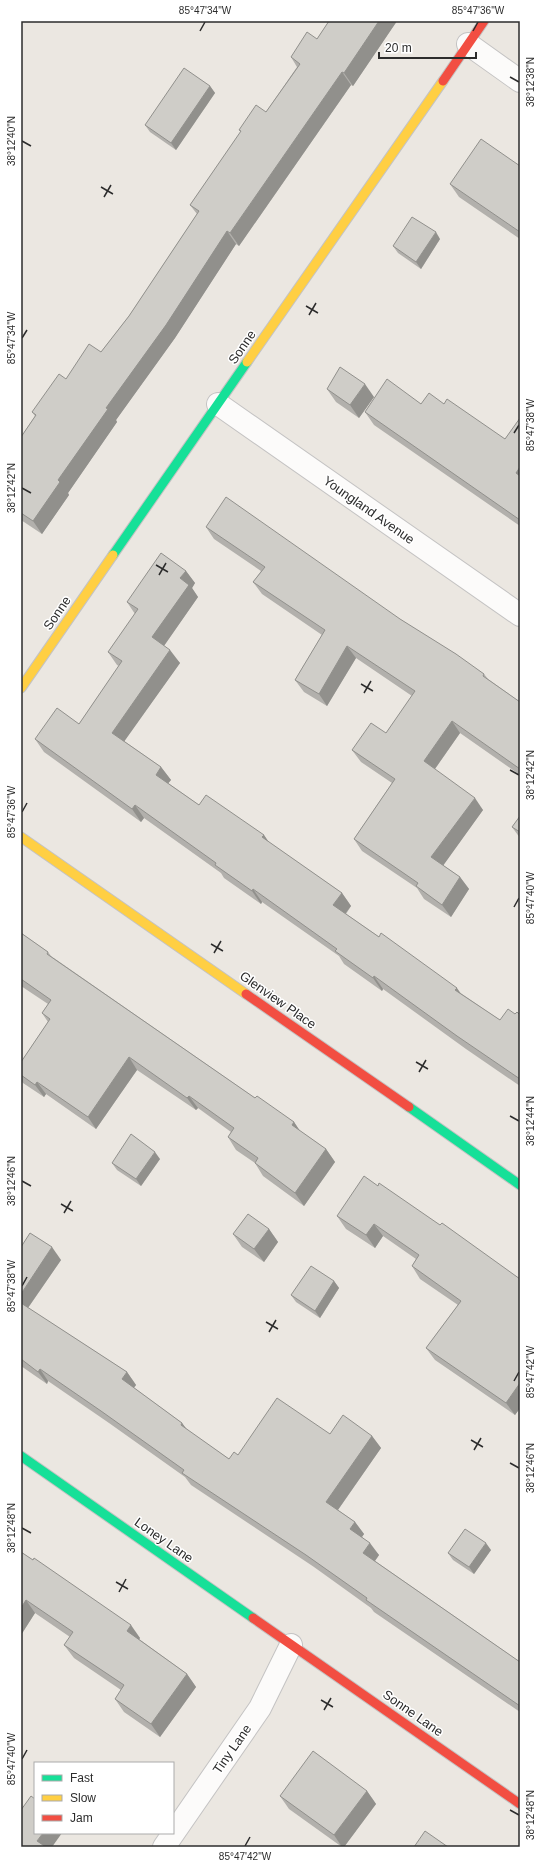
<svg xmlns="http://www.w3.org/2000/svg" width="541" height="1868" font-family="Arial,sans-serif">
	<rect width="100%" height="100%" fill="#ebe7e1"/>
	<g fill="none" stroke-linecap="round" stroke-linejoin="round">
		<defs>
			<g id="street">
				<polyline points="468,44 520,81"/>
				<polyline points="218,404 520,615"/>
				<polyline points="164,1847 260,1708 291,1645"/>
			</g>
			<g id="fast">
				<polyline points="113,555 247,362"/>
				<polyline points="409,1107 520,1185"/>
				<polyline points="21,1456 253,1618"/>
			</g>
			<g id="slow">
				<polyline points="247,362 443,81"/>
				<polyline points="21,688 113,555"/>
				<polyline points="21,837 246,994"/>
			</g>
			<g id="jam">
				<polyline points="443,81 484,21"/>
				<polyline points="246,994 409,1107"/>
				<polyline points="253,1618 520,1804"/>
			</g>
		</defs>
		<!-- street casing -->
		<use href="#street" stroke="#c4c3c3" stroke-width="24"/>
		<!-- fast casing -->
		<use href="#fast" stroke="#c4c3c3" stroke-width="11"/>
		<!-- slow casing -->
		<use href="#slow" stroke="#c4c3c3" stroke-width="11"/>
		<!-- jam casing -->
		<use href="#jam" stroke="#c4c3c3" stroke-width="11"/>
		<!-- street -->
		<use href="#street" stroke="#fcfbfa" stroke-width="22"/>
		<!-- fast -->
		<use href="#fast" stroke="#16e098" stroke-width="9"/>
		<!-- slow -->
		<use href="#slow" stroke="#ffcf43" stroke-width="9"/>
		<!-- jam -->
		<use href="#jam" stroke="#f24e42" stroke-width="9"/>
	</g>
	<!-- wall -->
	<g fill="#b2b0ac">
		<polygon points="329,21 397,21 353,86 351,85 239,246 236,244 175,338 116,420 117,422 68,493 69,495 42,534 21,520 21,437 35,416 32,412 66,379 101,352 129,316 197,214 190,205 241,132 239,130 266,112 297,67 291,57 317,39"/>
		<polygon points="210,86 215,93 176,150 150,132 145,125"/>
		<polygon points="520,166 520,239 459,197 450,184"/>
		<polygon points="440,239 421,269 398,253 393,246"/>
		<polygon points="327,389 374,397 359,418 336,402"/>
		<polygon points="421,404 444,404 505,439 520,418 520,526 374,425 365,412"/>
		<polygon points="206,527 400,619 484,674 488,679 520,702 520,775 460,733 435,769 483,810 443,865 460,877 469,889 451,917 424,899 417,888 362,851 354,839 392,783 361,762 352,750 386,733 412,696 356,658 327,706 304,692 295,680 322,635 262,594 253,582 261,571 214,539"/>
		<polygon points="186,571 195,583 192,588 198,597 164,646 180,663 124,741 161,767 171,780 168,783 199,805 264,835 268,842 342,893 351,906 346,914 462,994 500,1020 515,1014 520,1015 520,1086 466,1049 383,989 382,991 344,964 339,956 262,902 261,904 224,878 221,873 144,818 141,822 44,752 35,739 79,724 119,666 117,665 108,652 135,614 127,602"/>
		<polygon points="520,816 520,838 512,827"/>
		<polygon points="21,933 48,952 51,956 255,1098 294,1122 300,1131 326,1149 335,1162 304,1206 263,1176 255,1163 236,1150 228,1137 231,1132 198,1108 196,1110 137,1070 96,1129 46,1094 44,1097 23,1083 21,1080 21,1062 48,1022 42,1013 48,1004 21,986"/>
		<polygon points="160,1159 141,1186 117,1170 112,1163"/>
		<polygon points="378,1186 440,1225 520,1279 520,1408 515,1415 435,1360 426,1348 458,1305 420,1279 412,1266 416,1259 383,1236 375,1248 346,1229 337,1216"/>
		<polygon points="269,1229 278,1242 264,1262 242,1247 233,1234"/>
		<polygon points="21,1247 61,1260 28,1308 127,1372 136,1385 134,1388 182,1423 187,1430 229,1459 238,1455 330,1434 372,1436 381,1448 338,1510 355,1522 364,1534 362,1537 379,1555 375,1561 520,1662 520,1712 374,1612 371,1608 314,1567 191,1485 185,1477 109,1423 48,1381 47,1384 21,1366"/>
		<polygon points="334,1281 339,1288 320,1318 296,1302 291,1295"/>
		<polygon points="491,1550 474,1574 453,1560 448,1553"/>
		<polygon points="21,1552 140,1638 139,1639 187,1674 196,1687 160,1737 124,1712 115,1699 121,1690 74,1658 64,1645 70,1637 35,1613 21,1635"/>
		<polygon points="367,1791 376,1804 344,1847 342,1847 289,1809 280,1796"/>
	</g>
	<!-- shaded-wall -->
	<g fill="#91908c">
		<polygon points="379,21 397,21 353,86 344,73"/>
		<polygon points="342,72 351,85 239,246 230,233"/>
		<polygon points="210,86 215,93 176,150 171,143"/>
		<polygon points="227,231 236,244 175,338 116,420 117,422 68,493 69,495 42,534 33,521 58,480 106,408"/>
		<polygon points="436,232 440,239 421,269 416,262"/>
		<polygon points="365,384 374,397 359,418 350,405"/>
		<polygon points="520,467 520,480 516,473"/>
		<polygon points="186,571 195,583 192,588 198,597 161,650 152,637 180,578"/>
		<polygon points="347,646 356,658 327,706 319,694"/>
		<polygon points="170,650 180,663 121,746 112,733"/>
		<polygon points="452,721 460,733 432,773 424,761"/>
		<polygon points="161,767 171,780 165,787 156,775"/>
		<polygon points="475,798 483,810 440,870 431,857"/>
		<polygon points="135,805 144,818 141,822 132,809"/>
		<polygon points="264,835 273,848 262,837"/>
		<polygon points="460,877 469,889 451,917 442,905"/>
		<polygon points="253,889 262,902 261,904 252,891"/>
		<polygon points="342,893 351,906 342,918 333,905"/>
		<polygon points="374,976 383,989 382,991 373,978"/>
		<polygon points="457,988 466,1001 455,990"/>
		<polygon points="129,1057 137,1070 96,1129 88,1117"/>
		<polygon points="37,1082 46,1094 44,1097 35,1085"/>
		<polygon points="189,1096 198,1108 196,1110 187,1098"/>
		<polygon points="294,1122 302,1134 292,1125"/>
		<polygon points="326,1149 335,1162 304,1206 295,1193"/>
		<polygon points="155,1152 160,1159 141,1186 136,1179"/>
		<polygon points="374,1224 383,1236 375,1248 366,1235"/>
		<polygon points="269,1229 278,1242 264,1262 254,1249"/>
		<polygon points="52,1247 61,1260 25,1312 21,1306 21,1294"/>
		<polygon points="334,1281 339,1288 320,1318 315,1311"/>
		<polygon points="40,1369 48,1381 47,1384 38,1372"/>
		<polygon points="127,1372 136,1385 131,1391 122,1379"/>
		<polygon points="520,1383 520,1408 515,1415 506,1403"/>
		<polygon points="182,1423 191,1435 181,1425"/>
		<polygon points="372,1436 381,1448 335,1514 326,1502"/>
		<polygon points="355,1522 364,1534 359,1541 350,1529"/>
		<polygon points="370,1543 379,1555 372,1565 363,1553"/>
		<polygon points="486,1543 491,1550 474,1574 469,1567"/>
		<polygon points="26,1600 35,1613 21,1635 21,1608"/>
		<polygon points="131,1625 140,1638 136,1644 127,1631"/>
		<polygon points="187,1674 196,1687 160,1737 151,1724"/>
		<polygon points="367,1791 376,1804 344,1847 342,1847 334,1835"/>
		<polygon points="43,1833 62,1833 52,1847 42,1847 37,1841"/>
	</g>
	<!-- building -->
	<g fill="#cfcdc8" stroke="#91908c">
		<polygon points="329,21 379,21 344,73 342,72 230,233 227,231 166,325 106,408 108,409 58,480 60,482 33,521 21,513 21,437 36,415 32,412 59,374 66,379 89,344 101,352 129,316 199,211 190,205 241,131 239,130 256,105 266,112 300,64 291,57 307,32 317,39"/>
		<polygon points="184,68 210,86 171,143 145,125"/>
		<polygon points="481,139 520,166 520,232 450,184"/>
		<polygon points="412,217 436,232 416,262 393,246"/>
		<polygon points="340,367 365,384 350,405 327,389"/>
		<polygon points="387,379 421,404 429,393 444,404 447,399 505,439 520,418 520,467 516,473 520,476 520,520 365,412"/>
		<polygon points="226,497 400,619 456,654 484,674 483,676 520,702 520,769 452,721 424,761 475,798 431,857 460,877 442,905 416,886 418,883 354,839 395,779 352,750 371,723 386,733 415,691 347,646 319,694 295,680 325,630 253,582 265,567 206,527"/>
		<polygon points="161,553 186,571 180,578 189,585 152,637 170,650 112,733 161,767 156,775 199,805 206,795 264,835 262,837 342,893 333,905 379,937 381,933 457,988 455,990 500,1020 508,1009 515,1014 517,1012 520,1015 520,1079 457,1036 374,976 373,978 335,951 337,949 253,889 252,891 215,865 216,863 135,805 132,809 35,739 57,708 79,724 122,661 108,652 138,609 127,602"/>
		<polygon points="520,816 520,832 512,827"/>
		<polygon points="21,933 48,952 47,954 255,1098 257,1096 294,1122 292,1125 326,1149 295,1193 255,1163 258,1158 228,1137 234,1128 189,1096 187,1098 129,1057 88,1117 37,1082 35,1085 21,1075 21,1062 50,1019 42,1013 51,1000 21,979"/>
		<polygon points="131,1134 155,1152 136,1179 112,1163"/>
		<polygon points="364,1176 378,1186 379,1183 440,1225 442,1223 520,1279 520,1383 506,1403 426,1348 461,1301 412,1266 419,1255 374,1224 366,1235 337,1216"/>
		<polygon points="248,1214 269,1229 254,1249 233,1234"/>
		<polygon points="30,1233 52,1247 21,1294 21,1247"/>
		<polygon points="311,1266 334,1281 315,1311 291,1295"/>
		<polygon points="21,1303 127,1372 122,1379 182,1423 181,1425 229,1459 234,1452 238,1455 277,1398 330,1434 343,1415 372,1436 326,1502 355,1522 350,1529 370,1543 363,1553 520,1662 520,1706 366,1600 367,1598 306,1555 182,1473 184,1470 101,1411 40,1369 38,1372 21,1359"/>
		<polygon points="465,1529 486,1543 469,1567 448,1553"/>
		<polygon points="21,1552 33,1560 34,1558 131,1625 127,1631 187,1674 151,1724 115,1699 124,1685 64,1645 73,1632 26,1600 21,1608"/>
		<polygon points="313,1751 367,1791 334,1835 280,1796"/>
		<polygon points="31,1796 35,1799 35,1833 43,1833 37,1841 46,1847 21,1847 21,1810"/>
		<polygon points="425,1831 448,1847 414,1847"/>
	</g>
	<!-- ticks -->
	<path fill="none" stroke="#2c2c2c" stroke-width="1.5" d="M200,31L205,22M473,31L478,22M510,77L519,82M22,141L31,146M101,187L113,194M104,197L111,185M306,306L318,313M309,315L316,303M22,338L27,330M514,433L519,425M22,488L31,493M156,565L168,572M159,575L166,563M361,684L373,691M364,693L371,681M510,770L519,775M22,812L27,803M514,907L519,898M211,944L223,951M214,953L221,941M416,1062L428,1069M419,1072L426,1060M510,1116L519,1121M22,1181L31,1186M61,1204L73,1211M64,1213L71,1201M22,1286L27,1277M266,1322L278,1329M269,1332L276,1320M514,1381L519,1372M471,1440L483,1447M474,1450L481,1438M510,1463L519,1468M22,1528L31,1533M116,1582L128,1589M119,1592L126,1579M321,1700L333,1707M324,1710L331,1698M22,1759L27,1750M510,1810L519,1815M245,1846L250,1837"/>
	<g text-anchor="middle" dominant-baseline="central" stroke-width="3" stroke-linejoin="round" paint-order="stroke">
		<!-- street labels -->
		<g font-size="13" fill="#2c2c2c" stroke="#fff">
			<text transform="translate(242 347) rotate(-55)">Sonne</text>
			<text transform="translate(369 510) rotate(35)">Youngland Avenue</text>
			<text transform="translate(57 613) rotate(-55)">Sonne</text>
			<text transform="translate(278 1000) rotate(35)">Glenview Place</text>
			<text transform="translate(164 1540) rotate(35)">Loney Lane</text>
			<text transform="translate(413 1713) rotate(35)">Sonne Lane</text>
			<text transform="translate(232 1749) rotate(-55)">Tiny Lane</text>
		</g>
	</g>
	<!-- border -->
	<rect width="541" height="1868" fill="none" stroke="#ffffff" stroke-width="44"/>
	<!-- legend -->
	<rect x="34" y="1762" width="140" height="72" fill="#ffffff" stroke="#ababab"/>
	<rect x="42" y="1775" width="20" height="6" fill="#16e098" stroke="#ababab"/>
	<text x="70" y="1782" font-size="12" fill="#2c2c2c">Fast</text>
	<rect x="42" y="1795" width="20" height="6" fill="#ffcf43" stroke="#ababab"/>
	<text x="70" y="1802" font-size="12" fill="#2c2c2c">Slow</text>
	<rect x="42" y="1815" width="20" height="6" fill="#f24e42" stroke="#ababab"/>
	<text x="70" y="1822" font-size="12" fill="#2c2c2c">Jam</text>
	<!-- scale -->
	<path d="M379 52v6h97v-6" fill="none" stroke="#2c2c2c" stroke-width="2"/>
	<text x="385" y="52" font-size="12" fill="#2c2c2c" stroke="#ffffff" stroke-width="3" paint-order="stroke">20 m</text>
	<rect x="22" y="22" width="497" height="1824" fill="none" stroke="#2c2c2c" stroke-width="1.5"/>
	<g font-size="10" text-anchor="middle" fill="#2c2c2c">
		<text x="205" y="14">85°47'34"W</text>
		<text x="478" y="14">85°47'36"W</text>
		<text transform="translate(530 82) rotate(-90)" y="4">38°12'38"N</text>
		<text transform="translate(11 141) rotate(-90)" y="4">38°12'40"N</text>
		<text transform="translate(11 338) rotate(-90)" y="4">85°47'34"W</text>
		<text transform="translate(530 425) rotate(-90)" y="4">85°47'38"W</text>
		<text transform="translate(11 488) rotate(-90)" y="4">38°12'42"N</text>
		<text transform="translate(530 775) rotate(-90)" y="4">38°12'42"N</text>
		<text transform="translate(11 812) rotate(-90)" y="4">85°47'36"W</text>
		<text transform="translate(530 898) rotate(-90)" y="4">85°47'40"W</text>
		<text transform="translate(530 1121) rotate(-90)" y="4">38°12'44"N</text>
		<text transform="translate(11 1181) rotate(-90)" y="4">38°12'46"N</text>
		<text transform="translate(11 1286) rotate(-90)" y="4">85°47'38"W</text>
		<text transform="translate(530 1372) rotate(-90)" y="4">85°47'42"W</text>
		<text transform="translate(530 1468) rotate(-90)" y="4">38°12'46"N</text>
		<text transform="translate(11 1528) rotate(-90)" y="4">38°12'48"N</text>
		<text transform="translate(11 1759) rotate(-90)" y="4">85°47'40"W</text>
		<text transform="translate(530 1815) rotate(-90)" y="4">38°12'48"N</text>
		<text x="245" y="1860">85°47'42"W</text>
	</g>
</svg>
